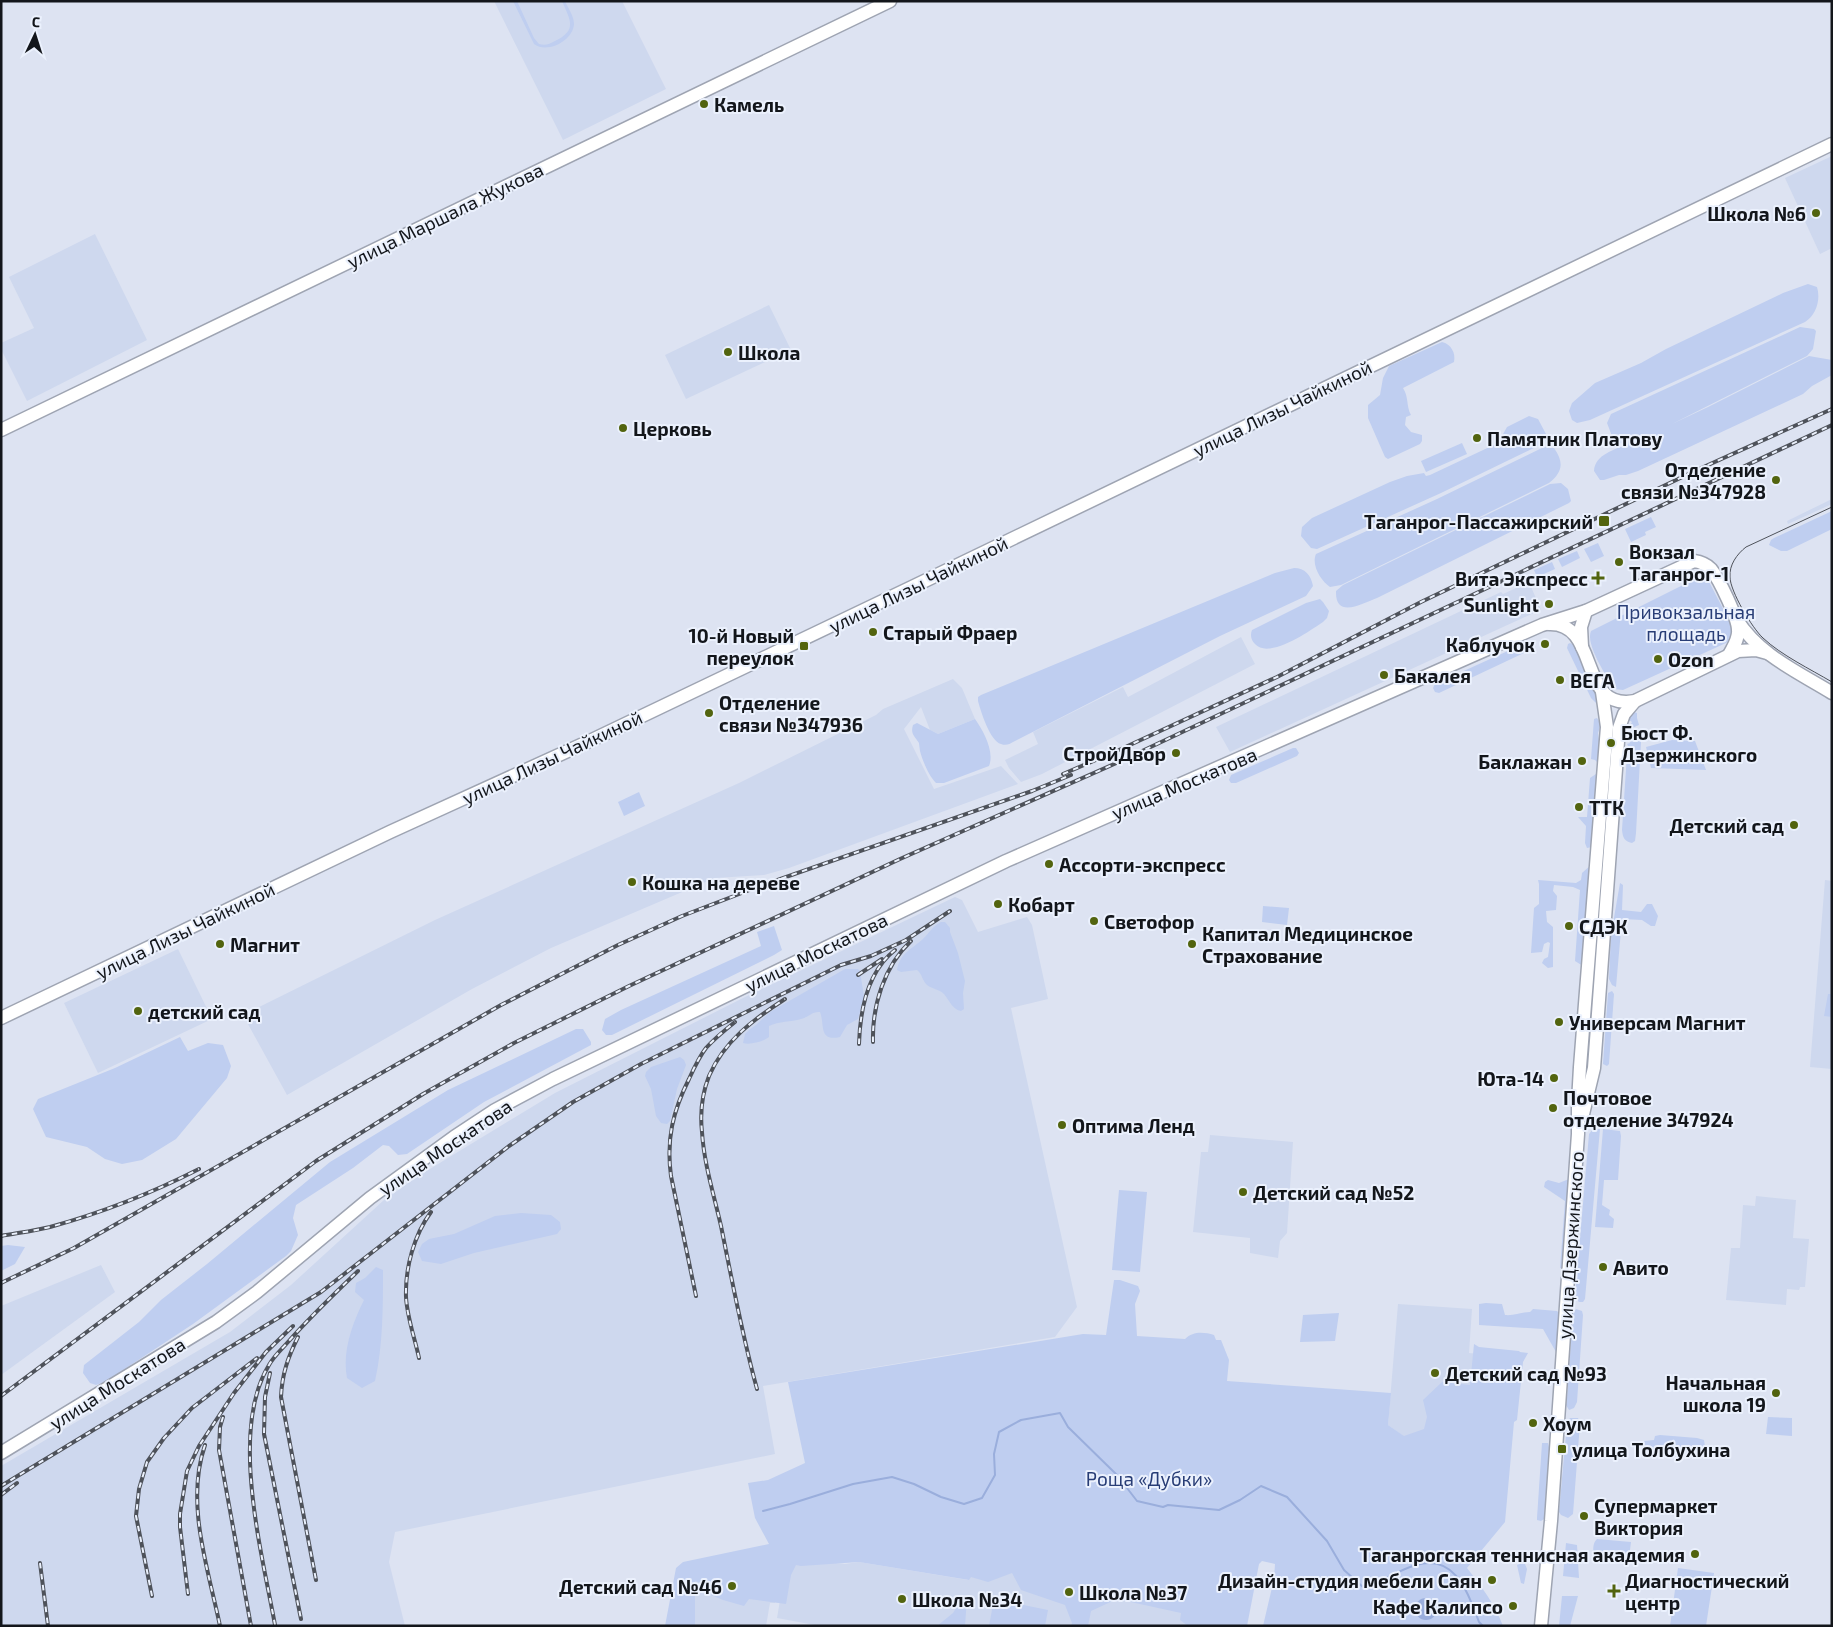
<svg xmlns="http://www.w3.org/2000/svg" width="1833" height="1627" font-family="'Exo 2',sans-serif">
	<rect width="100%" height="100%" fill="#dde3f2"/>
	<!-- built -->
	<g fill="#ced8ee">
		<polygon points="494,1 622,1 666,89 563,140"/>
		<polygon points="1832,156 1832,248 1820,254 1785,178"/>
		<polygon points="95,234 147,340 27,401 1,349 1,343 34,328 9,277"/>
		<polygon points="769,305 791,350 686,399 665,355"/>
		<polygon points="1832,499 1832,504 1788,524 1787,521"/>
		<polygon points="1529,582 1541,610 1536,612 1230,752 1216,727 1501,592 1503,594"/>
		<polygon points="1241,637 1255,664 1042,774 1021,782 1009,768 1005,760 1038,744 1033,732 1123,687 1128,697"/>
		<polygon points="953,679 962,688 975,719 938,734 930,730 921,707 904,729 934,789 1001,766 1018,784 789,868 764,875 715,878 551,948 472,989 287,1095 243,1015 435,920 739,783 876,715 883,709"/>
		<polygon points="1825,880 1832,881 1832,1069 1810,1067"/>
		<polygon points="955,897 962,900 978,932 1027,917 1032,925 1048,999 1011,1008 1077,1307 1055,1337 763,1386 775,1454 395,1532 389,1562 405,1626 1,1626 1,1466 230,1332 291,1285 384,1200 420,1175 555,1093 745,997"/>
		<polygon points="178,949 212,1019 98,1073 64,1003"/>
		<polygon points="1210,1135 1293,1142 1287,1233 1280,1241 1278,1258 1250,1253 1250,1238 1193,1232 1201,1152 1208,1152"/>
		<polygon points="1756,1196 1796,1200 1793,1238 1809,1239 1805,1287 1800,1287 1799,1290 1787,1289 1786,1305 1726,1300 1731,1248 1740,1248 1743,1205 1755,1206"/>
		<polygon points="101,1265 115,1292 1,1375 1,1306"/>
		<polygon points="1398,1304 1472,1309 1469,1353 1480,1354 1470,1459 1433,1457 1388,1425"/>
		<polygon points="784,1555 775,1603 770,1603 766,1626 678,1626 688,1568"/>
		<polygon points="787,1558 845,1564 859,1562 968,1580 974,1560 1206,1609 1223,1626 820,1626 777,1618"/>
	</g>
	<!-- green -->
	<g fill="#bfcef0">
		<path d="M513,1H517L534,38L539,44C546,46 549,44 555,41C578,30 570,20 562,1H565C568,8 574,16 574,24C573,41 547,54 534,44Z"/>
		<path d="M1808,284L1817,287C1821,300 1816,315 1805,322L1590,420L1577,423L1572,420L1569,411L1572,403L1595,383L1641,363L1666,349L1783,293Z"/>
		<path d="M1800,327L1814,329L1816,331L1813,349L1807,356L1672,424L1708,407L1809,356L1832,360V375L1812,386L1803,394L1638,471L1626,475H1619L1604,480H1600L1594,471C1595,454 1615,450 1627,444C1612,443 1612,435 1607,423L1611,414Z"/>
		<path d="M1442,342C1451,344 1456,353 1454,362L1403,388C1409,397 1406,406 1411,415L1406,417L1405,425L1411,432L1422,435V441L1420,444L1388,459L1385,457L1368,418V405L1380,395L1383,378L1389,366Z"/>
		<polygon points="1529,416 1538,419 1546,434 1546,441 1538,446 1441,493 1317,549 1311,548 1301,536 1302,527 1312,518 1390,482 1407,476 1424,473 1426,476 1430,475 1498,443 1507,427"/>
		<polygon points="1462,443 1467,454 1426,472 1421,461"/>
		<path d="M1544,447L1554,448C1564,462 1563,472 1549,483L1341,585L1330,587C1321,581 1311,565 1316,554L1437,499Z"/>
		<path d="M1561,483L1568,489L1571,501L1569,503L1377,598C1363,603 1335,620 1336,591L1343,585L1550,484Z"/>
		<polygon points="1832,511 1832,529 1787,551 1781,551 1769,545 1771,540 1774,538"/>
		<polygon points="1651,517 1656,527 1645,532 1646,535 1631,542 1625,529"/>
		<polygon points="1598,543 1604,556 1591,562 1584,549"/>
		<polygon points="1577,551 1580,558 1562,567 1558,559"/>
		<polygon points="1552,562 1555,569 1537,577 1534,570"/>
		<path d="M1294,568C1305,568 1311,575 1313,586L1306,596L1220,636L1013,742C1010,744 1006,746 1001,744C990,741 981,712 978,701V697L981,695L1275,573Z"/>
		<path d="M1705,574L1733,628L1732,638L1726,643L1623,690L1614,689C1607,677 1585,644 1591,631Z"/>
		<path d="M1320,599L1323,602L1329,611L1327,618L1323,622C1311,630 1269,660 1255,644C1251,640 1250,635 1252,630L1306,603Z"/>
		<polygon points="1570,643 1574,645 1597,694 1598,703 1597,704 1591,698 1567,648 1568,644"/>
		<polygon points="1521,645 1525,645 1527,650 1526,652 1439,693 1435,692 1433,688 1435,684"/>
		<polygon points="1634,712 1637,713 1637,718 1639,725 1632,728 1630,726 1632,722 1629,720 1631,714"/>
		<polygon points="1597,718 1601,724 1598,733 1599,740 1603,743 1599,764 1595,760 1591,759 1594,719"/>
		<path d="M975,719C983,730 995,752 989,766L944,783H936C929,776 923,762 920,751C920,750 919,744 919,743C915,736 910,734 913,725L917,723L938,734Z"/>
		<path d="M1633,735H1638L1641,742L1636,833L1635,841L1632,843C1624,841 1623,838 1622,830L1627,754L1631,751L1627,744L1630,743L1629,737Z"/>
		<polygon points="1672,740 1695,741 1706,770 1651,768 1646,747"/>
		<polygon points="1293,748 1296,748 1299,753 1297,756 1236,783 1231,783 1229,780 1231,775"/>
		<polygon points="1596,774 1598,774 1597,812 1592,820 1595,823 1592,847 1587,848 1585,843 1586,826 1578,817 1587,817 1590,778"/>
		<polygon points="639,792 645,806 624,816 618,802"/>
		<polygon points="1591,865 1583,966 1575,961 1580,890 1573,887 1554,885 1553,891 1557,896 1556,910 1546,911 1547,922 1553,927 1553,967 1548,968 1542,963 1544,959 1548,957 1550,943 1548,942 1544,944 1542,952 1531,953 1534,908 1539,904 1539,884 1538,880 1576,883 1581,880 1582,873"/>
		<polygon points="1602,866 1605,867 1590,1058 1588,1060 1586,1058 1599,867"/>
		<polygon points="1620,883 1623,885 1622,910 1641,912 1647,904 1652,904 1658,916 1655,926 1651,926 1642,920 1622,919 1616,987 1612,985 1609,979 1611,935"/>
		<polygon points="1263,906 1289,908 1287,925 1262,922"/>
		<path d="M941,922H945L950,928V932L958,953L965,981L963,993L964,1009L961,1011C953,1010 949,1000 944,994C939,989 931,989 926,984C922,979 922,974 917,970L901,972L897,970C900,953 912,949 923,939C929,933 933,926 941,922Z"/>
		<polygon points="774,926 782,950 774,955 612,1035 606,1035 602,1030 605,1019 621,1010 761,946 757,932"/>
		<path d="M845,969H858L860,971L864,997L858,1019L847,1025L840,1037C818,1042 825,1024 820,1012C812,1011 809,1017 801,1019C791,1022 779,1021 769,1026V1037C763,1042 750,1045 743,1043L745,1034L749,1030L756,1025L770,1012Z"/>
		<polygon points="1612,991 1614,994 1609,1064 1607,1066 1603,1064 1608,993"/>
		<polygon points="1828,994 1832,994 1832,1017 1824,1016"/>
		<polygon points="576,1029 583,1029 591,1042 591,1045 484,1102 407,1154 398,1155 389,1146 383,1145 353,1168 296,1205 293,1218 298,1235 291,1251 286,1256 193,1324 105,1382 96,1385 90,1383 83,1373 84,1365 139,1322 161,1300 207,1264 330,1162 448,1090"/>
		<polygon points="180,1037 188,1051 208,1043 223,1045 231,1066 227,1078 176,1139 142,1160 122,1164 105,1159 87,1147 46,1137 33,1109 38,1099 115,1068"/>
		<polygon points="680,1057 684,1060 686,1065 677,1089 670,1121 667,1124 661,1123 656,1116 651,1089 645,1076 646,1072 651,1067"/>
		<polygon points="1593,1129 1600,1129 1585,1299 1583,1302 1579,1302 1576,1299 1576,1285 1589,1134"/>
		<polygon points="1603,1129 1620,1131 1621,1136 1618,1180 1604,1180 1602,1205 1610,1210 1609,1215 1614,1219 1613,1228 1595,1227"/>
		<polygon points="1569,1179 1565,1269 1560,1268 1565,1201 1544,1187 1545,1182 1548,1180 1559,1183"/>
		<polygon points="1119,1190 1147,1192 1140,1272 1112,1270"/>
		<polygon points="521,1213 551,1215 560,1222 561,1229 557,1234 474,1253 441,1264 422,1261 418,1252 422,1244 429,1239 454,1234 495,1216"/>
		<polygon points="8,1245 25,1247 15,1264 1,1271 1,1246"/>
		<path d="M376,1267L383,1270C383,1307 383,1345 375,1381L362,1388L347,1378C342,1352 352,1324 364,1300L355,1292L356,1283L365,1278Z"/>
		<path d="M1114,1280H1120L1138,1286L1140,1291L1135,1304L1137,1336L1185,1339C1193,1331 1204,1332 1214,1335L1216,1340H1221L1229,1360L1227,1381L1391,1393L1388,1425L1404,1436L1424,1429L1427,1417L1423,1400L1442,1382L1470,1385L1474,1344L1479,1347L1519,1351L1520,1352L1528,1353L1523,1362L1517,1420L1514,1422L1505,1522L1467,1568C1481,1586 1495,1604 1503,1626H1263L1274,1579L1275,1564L1262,1561L1259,1564L1247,1626H1188L1180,1620L1181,1613L1117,1599L1091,1611L1088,1626H1071L1072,1623L1065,1605L1021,1590L1012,1573L988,1582L971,1577L969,1580L859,1562L801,1566L796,1565L791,1575L786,1604L749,1599L744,1606L723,1600L706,1593L703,1584L695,1581V1626H665L676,1568L683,1562L769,1544L755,1518L748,1483L768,1480L805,1463L788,1382L1083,1334L1106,1335Z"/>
		<path d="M1486,1303L1502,1304L1505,1315C1514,1316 1521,1312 1530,1312L1533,1309L1557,1311L1561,1315L1559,1348L1556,1352L1543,1329L1479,1325V1304Z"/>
		<polygon points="1576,1309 1582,1311 1583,1315 1577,1402 1574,1408 1569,1410 1566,1405 1567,1398 1573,1314"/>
		<polygon points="1339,1313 1335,1341 1300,1342 1303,1315"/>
		<polygon points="1768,1417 1792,1418 1792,1436 1766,1434"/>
		<polygon points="1570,1418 1578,1418 1580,1423 1573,1514 1568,1518 1561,1515 1559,1512 1567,1423"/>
		<path d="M1660,1435L1697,1438L1704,1440L1706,1453C1694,1458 1657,1452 1643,1449L1644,1441L1654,1440L1655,1436Z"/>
		<polygon points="1542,1443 1548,1443 1549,1447 1544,1519 1541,1521 1537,1520 1537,1518"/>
		<path d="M1597,1539L1631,1542L1629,1558C1620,1562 1604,1558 1595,1556C1592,1551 1593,1542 1597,1539Z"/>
		<polygon points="1566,1543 1577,1545 1579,1578 1563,1576"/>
		<polygon points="1522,1563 1525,1564 1527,1569 1524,1584 1521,1583 1517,1565"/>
		<polygon points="1678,1568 1714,1573 1706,1626 1670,1626"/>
		<polygon points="1562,1596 1578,1596 1570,1626 1559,1626"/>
		<polygon points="963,1597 967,1598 965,1626 937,1626 953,1613"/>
		<polygon points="994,1599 1048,1610 1045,1626 989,1626"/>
	</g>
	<!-- water -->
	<circle fill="#9aaedc" cx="1426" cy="1609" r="11"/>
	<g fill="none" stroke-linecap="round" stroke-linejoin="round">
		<!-- stream -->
		<path stroke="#9aaedc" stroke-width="2" d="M763,1511L790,1504L853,1484L892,1477L914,1484L941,1497L964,1504L982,1498L995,1475L994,1454L999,1432L1021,1420L1060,1413L1068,1427L1117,1475L1137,1501L1163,1507L1168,1505L1219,1510L1240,1500L1261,1486L1287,1497L1327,1541L1344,1570L1364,1588C1382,1582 1398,1570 1416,1565C1456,1553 1468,1594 1479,1622L1483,1626"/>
		<defs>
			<g id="major">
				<polyline points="1,430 890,1"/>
				<path d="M1737,620C1759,655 1798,672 1832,693"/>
				<path d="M1549,624C1601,622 1577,712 1635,701L1738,651L1756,650L1767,653"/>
				<polyline points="1582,647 1581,627 1586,611"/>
				<polyline points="1,1018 390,832 594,739 910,588 1832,144"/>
				<polyline points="1583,1114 1594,1068 1619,728 1624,714 1635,701"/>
				<path d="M1,1453L216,1322L257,1292L370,1198L454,1137L495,1110L553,1079L1006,861L1542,625L1586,611L1694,561C1701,562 1706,564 1711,569C1719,579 1738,618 1738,630C1739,639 1733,647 1729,655"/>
				<polyline points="1541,1626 1551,1521 1578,1134 1578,1102 1580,1067 1607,727 1602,692"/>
			</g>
		</defs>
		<!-- major casing -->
		<use href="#major" stroke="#9ea4b2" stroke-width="15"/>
		<!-- major -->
		<use href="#major" stroke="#fff" stroke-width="12"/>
		<!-- tram -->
		<path stroke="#4e525a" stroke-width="1" d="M1832,507L1746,547C1737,554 1729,565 1730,577C1730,591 1752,628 1763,638C1781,655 1810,669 1832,682"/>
		<defs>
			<g id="rail">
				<polyline points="1063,774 1119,750 1277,677 1421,602 1697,470 1832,409"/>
				<polyline points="858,975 882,959"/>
				<path d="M873,1042C872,1006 884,966 911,941"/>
				<path d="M859,1044C860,1011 867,972 895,950"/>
				<path d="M1,1236C17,1233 34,1231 50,1227C101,1213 152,1193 199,1169"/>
				<polyline points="1,1283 74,1248 501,1005 618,945 682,916 760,886 1032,791 1071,775"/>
				<path d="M696,1296L671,1176C666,1139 673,1111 689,1079C694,1068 699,1057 706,1048C715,1038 725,1030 735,1022"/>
				<path d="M298,1337C288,1357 282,1374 281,1397L316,1580"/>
				<path d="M419,1358C415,1339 407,1317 406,1297C405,1268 414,1235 431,1212"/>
				<polyline points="270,1373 265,1397 264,1434 301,1619"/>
				<path d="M757,1389C742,1335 732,1280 721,1226C714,1195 704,1164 702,1132C700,1114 702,1094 709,1076C724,1041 754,1019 785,999"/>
				<polyline points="1,1396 316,1161 423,1094 514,1043 629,986 900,859 1121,761 1832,425"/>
				<polyline points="223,1417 220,1427 219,1450 251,1626"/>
				<path d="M205,1445C185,1503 208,1568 220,1626"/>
				<polyline points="1,1486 321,1292 509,1146 573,1102 641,1064 841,965 871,956 906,940 950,911"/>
				<polyline points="1,1495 17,1483"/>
				<polyline points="40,1563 48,1626"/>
				<polyline points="188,1594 180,1527 180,1514 187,1471 199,1446 234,1393 266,1352 293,1326"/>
				<polyline points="152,1596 136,1516 139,1489 147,1462 164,1438 192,1408 257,1358"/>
				<path d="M275,1625C262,1553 229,1430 269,1365C274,1356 282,1349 288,1342C310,1317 334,1294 358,1271"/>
			</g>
		</defs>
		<!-- rail casing -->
		<use href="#rail" stroke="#4e525a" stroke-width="4"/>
		<!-- rail -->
		<use href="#rail" stroke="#ebf1fd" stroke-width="2" stroke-dasharray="5.5" stroke-linecap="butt"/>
	</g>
	<!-- markers -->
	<g fill="#52640f" stroke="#ebf1fd" stroke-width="2">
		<circle cx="704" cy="104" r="5"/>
		<circle cx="1816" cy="213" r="5"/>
		<circle cx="728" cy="352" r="5"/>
		<circle cx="623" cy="428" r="5"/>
		<circle cx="1477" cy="438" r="5"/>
		<circle cx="1776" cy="480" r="5"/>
		<rect x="1598" y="515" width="12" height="12" rx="2.5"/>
		<circle cx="1619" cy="562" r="5"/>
		<path d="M1595.5 570.5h5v5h5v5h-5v5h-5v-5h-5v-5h5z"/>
		<circle cx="1549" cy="604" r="5"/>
		<circle cx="873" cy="632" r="5"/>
		<circle cx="1545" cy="644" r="5"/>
		<rect x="799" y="641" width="10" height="10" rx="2.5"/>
		<circle cx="1658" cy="659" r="5"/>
		<circle cx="1384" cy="675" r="5"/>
		<circle cx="1560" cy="680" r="5"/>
		<circle cx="709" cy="713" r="5"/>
		<circle cx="1611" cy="743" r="5"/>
		<circle cx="1176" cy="753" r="5"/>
		<circle cx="1582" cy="761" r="5"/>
		<circle cx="1579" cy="807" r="5"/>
		<circle cx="1794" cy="825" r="5"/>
		<circle cx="1049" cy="864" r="5"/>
		<circle cx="632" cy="882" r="5"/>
		<circle cx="998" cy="904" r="5"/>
		<circle cx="1094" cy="921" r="5"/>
		<circle cx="1569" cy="926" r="5"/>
		<circle cx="220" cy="944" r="5"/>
		<circle cx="1192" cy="944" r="5"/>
		<circle cx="138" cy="1011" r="5"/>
		<circle cx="1559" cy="1022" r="5"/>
		<circle cx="1554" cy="1078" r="5"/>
		<circle cx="1553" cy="1108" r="5"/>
		<circle cx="1062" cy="1125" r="5"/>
		<circle cx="1243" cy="1192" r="5"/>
		<circle cx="1603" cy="1267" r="5"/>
		<circle cx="1435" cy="1373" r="5"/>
		<circle cx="1776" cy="1393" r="5"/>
		<circle cx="1533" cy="1423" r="5"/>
		<rect x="1557" y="1444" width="10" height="10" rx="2.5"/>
		<circle cx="1584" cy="1516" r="5"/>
		<circle cx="1695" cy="1554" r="5"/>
		<circle cx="1492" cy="1580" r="5"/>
		<circle cx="732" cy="1586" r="5"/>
		<path d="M1611.5 1583.5h5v5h5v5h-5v5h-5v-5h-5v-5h5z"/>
		<circle cx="1069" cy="1592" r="5"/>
		<circle cx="902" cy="1599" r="5"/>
		<circle cx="1513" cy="1606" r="5"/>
	</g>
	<g text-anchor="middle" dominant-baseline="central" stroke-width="4" stroke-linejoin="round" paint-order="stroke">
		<!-- poi labels -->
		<g font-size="19" font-weight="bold" fill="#13161b" stroke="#ebf1fd" text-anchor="start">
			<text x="714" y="104">Камель</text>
			<text x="1806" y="213" text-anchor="end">Школа №6</text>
			<text x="738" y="352">Школа</text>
			<text x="633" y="428">Церковь</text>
			<text x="1487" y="438">Памятник Платову</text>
			<text x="1766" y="469" text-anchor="end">Отделение<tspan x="1766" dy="22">связи №347928</tspan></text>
			<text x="1593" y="521" text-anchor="end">Таганрог-Пассажирский</text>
			<text x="1629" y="551">Вокзал<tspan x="1629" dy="22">Таганрог-1</tspan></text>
			<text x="1588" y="578" text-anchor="end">Вита Экспресс</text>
			<text x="1539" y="604" text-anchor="end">Sunlight</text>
			<text x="883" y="632">Старый Фраер</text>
			<text x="794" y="635" text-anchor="end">10-й Новый<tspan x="794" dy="22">переулок</tspan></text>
			<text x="1535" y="644" text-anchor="end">Каблучок</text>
			<text x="1668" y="659">Ozon</text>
			<text x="1394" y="675">Бакалея</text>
			<text x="1570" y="680">ВЕГА</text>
			<text x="719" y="702">Отделение<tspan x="719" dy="22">связи №347936</tspan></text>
			<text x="1621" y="732">Бюст Ф.<tspan x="1621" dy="22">Дзержинского</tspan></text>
			<text x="1166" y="753" text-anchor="end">СтройДвор</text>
			<text x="1572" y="761" text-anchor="end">Баклажан</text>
			<text x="1589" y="807">ТТК</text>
			<text x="1784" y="825" text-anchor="end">Детский сад</text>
			<text x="1059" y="864">Ассорти-экспресс</text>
			<text x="642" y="882">Кошка на дереве</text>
			<text x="1008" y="904">Кобарт</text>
			<text x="1104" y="921">Светофор</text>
			<text x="1579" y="926">СДЭК</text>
			<text x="1202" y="933">Капитал Медицинское<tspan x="1202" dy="22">Страхование</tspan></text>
			<text x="230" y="944">Магнит</text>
			<text x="148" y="1011">детский сад</text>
			<text x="1569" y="1022">Универсам Магнит</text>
			<text x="1544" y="1078" text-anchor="end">Юта-14</text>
			<text x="1563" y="1097">Почтовое<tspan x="1563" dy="22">отделение 347924</tspan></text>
			<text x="1072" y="1125">Оптима Ленд</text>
			<text x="1253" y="1192">Детский сад №52</text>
			<text x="1613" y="1267">Авито</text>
			<text x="1445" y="1373">Детский сад №93</text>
			<text x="1766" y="1382" text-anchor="end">Начальная<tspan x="1766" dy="22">школа 19</tspan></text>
			<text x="1543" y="1423">Хоум</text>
			<text x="1572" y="1449">улица Толбухина</text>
			<text x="1594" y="1505">Супермаркет<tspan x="1594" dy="22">Виктория</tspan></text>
			<text x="1685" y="1554" text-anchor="end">Таганрогская теннисная академия</text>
			<text x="1482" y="1580" text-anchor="end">Дизайн-студия мебели Саян</text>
			<text x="1625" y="1580">Диагностический<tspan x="1625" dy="22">центр</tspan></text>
			<text x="722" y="1586" text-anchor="end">Детский сад №46</text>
			<text x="1079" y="1592">Школа №37</text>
			<text x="912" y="1599">Школа №34</text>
			<text x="1503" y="1606" text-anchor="end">Кафе Калипсо</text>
		</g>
		<!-- street labels -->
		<g font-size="19" fill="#13161b" stroke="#ebf1fd">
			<text transform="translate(445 215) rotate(-26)">улица Маршала Жукова</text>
			<text transform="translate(1282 408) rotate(-26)">улица Лизы Чайкиной</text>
			<text transform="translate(918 584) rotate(-26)">улица Лизы Чайкиной</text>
			<text transform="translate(552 757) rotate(-25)">улица Лизы Чайкиной</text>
			<text transform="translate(1184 783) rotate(-23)">улица Москатова</text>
			<text transform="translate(185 930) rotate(-26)">улица Лизы Чайкиной</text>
			<text transform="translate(816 952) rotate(-26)">улица Москатова</text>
			<text transform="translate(445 1147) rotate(-34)">улица Москатова</text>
			<text transform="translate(1570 1245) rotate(-86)">улица Дзержинского</text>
			<text transform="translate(117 1383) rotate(-32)">улица Москатова</text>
		</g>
		<!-- park labels -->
		<g font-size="19" fill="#283d76" stroke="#ebf1fd">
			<text x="1686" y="611">Привокзальная<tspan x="1686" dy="22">площадь</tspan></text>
			<text x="1149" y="1478">Роща «Дубки»</text>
		</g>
	</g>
	<!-- border -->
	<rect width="1833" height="1627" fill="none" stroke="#13161b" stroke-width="5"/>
	<!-- north arrow -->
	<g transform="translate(35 35) rotate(4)" stroke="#ebf1fd" stroke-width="4" paint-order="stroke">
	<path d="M0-4L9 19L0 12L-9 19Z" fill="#13161b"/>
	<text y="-8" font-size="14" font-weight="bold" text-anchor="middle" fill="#13161b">С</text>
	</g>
</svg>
